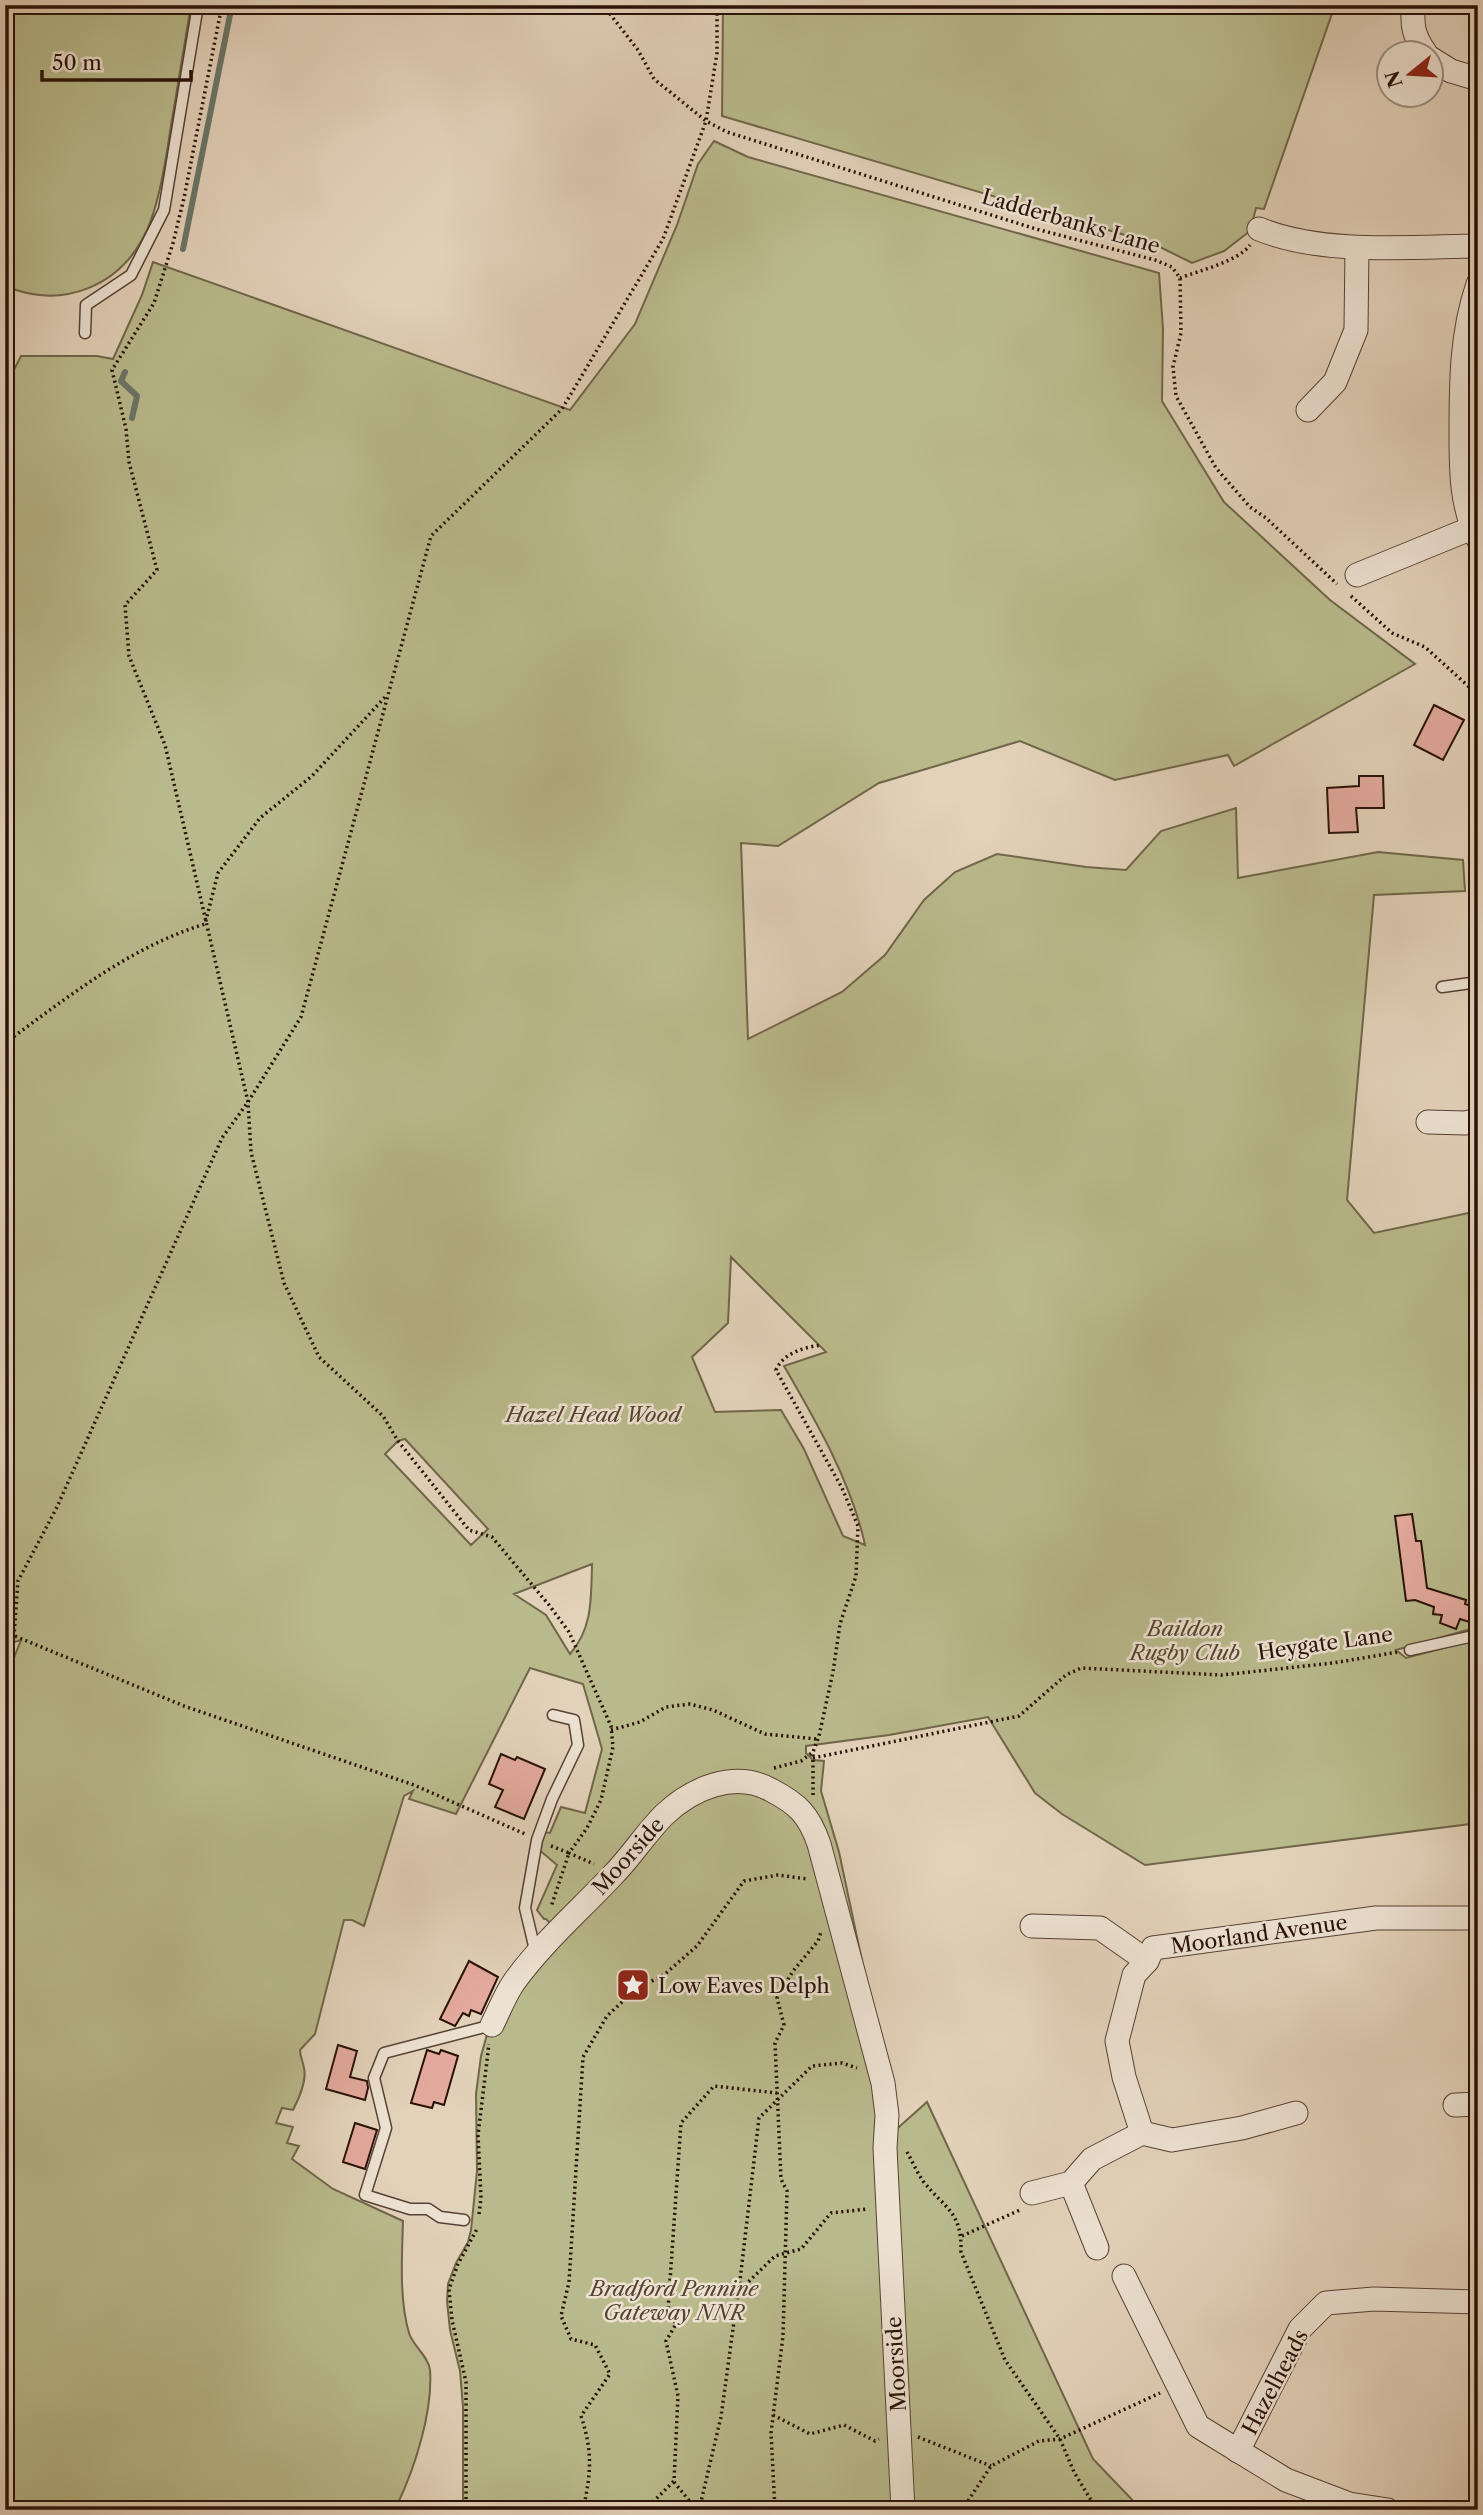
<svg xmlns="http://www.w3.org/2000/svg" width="1483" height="2515" font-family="'Libre Caslon Text',serif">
	<rect width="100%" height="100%" fill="#e3d2ba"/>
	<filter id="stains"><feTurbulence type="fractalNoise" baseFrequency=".00286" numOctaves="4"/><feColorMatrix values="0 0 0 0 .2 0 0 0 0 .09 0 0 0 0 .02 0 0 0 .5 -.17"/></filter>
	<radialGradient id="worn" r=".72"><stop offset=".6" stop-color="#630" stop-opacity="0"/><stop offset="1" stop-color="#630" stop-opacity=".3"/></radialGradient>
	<!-- green -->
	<g fill="#b9ba8c" stroke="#70664a" stroke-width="2" fill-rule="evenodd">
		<path d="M5,5H191C184,47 177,90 170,132C166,160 159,204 147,230C121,287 62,310 5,286Z"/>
		<polygon points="723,5 1335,5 1264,209 1256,208 1250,231 1224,251 1192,263 1152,243 722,116"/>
		<path d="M714,141L748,157L1159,273L1163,329L1162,401L1224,502L1330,600L1415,664L1234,766L1228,755L1115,780L1020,741L879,783L778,846L741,843L748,1039L842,992L885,955L924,900L955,872L997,854L1086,867L1126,870L1161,831L1236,808L1238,878L1378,852L1463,860L1465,891L1374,895L1347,1200L1374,1233L1478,1211V1627L1396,1650L1406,1658L1478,1639V1823L1145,1865L1062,1814L1035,1793L988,1717L889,1735L806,1746V1753L813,1760L824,1761L821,1791L839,1852L876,2027L899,2510H5V1680L21,1640L11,1643L5,1639V387L21,356H97L113,359L142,295L153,262L570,410L635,324L677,225L698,164ZM731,1257L826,1352L784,1366C817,1423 851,1481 865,1545L843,1536L804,1449L781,1410L715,1412L692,1357L728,1323ZM405,1439L488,1529L471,1545L385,1454L398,1441ZM592,1564C591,1597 593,1628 570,1654L546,1615L514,1594ZM530,1668L583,1684L602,1749L585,1813L561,1807L550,1833L544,1832L537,1848L557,1865L537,1910L544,1919H546L555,1928L493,2013L481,2056L476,2094L477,2171L471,2230L468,2242L456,2263L448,2284L447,2301L450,2330L460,2371L463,2407V2502L397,2505C415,2468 433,2411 430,2370C429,2357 413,2346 409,2333C399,2299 402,2256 403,2221L333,2189L292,2159L299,2146L287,2143L293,2127L276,2123L282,2108L293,2110C299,2098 307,2081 304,2068C303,2061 300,2057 300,2050L315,2034L344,1920H352L364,1926L404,1796L413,1791L409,1799L456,1814Z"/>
		<polygon points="927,2102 1093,2459 1142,2510 905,2510 890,2135"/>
	</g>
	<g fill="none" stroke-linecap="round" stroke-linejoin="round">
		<!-- stream -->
		<g stroke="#6a7568" stroke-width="6">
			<polyline points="183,249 232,5"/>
			<polyline points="125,372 121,381 137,396 132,418"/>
		</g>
	</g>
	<!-- building -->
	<g fill="#e4aa9e" stroke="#281107" stroke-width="2">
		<polygon points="1434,705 1464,720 1443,760 1414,745"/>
		<polygon points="1359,776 1383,776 1384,808 1356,808 1358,832 1329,833 1327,788 1359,786"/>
		<polygon points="1412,1514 1416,1541 1421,1541 1427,1588 1466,1600 1465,1604 1478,1609 1473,1623 1460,1619 1456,1629 1440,1623 1442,1615 1433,1614 1434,1607 1415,1600 1406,1601 1395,1516"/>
		<polygon points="501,1754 515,1760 517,1757 545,1769 524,1819 495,1807 503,1790 489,1784"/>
		<polygon points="469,1961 498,1977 481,2014 471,2010 469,2016 463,2013 455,2026 440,2019"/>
		<polygon points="338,2045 357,2051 350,2077 367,2081 368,2088 365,2100 326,2089"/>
		<polygon points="427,2050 439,2054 441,2050 458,2056 444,2105 434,2102 432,2108 411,2103"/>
		<polygon points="355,2123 377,2130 365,2169 343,2162"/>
	</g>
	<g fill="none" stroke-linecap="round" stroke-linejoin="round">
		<defs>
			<g id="lane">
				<polyline points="85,333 86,305 131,275 164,210 198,5"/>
				<polyline points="1442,987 1478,982"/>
				<polyline points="1410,1650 1478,1635"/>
				<polyline points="536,1954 525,1908 537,1840 552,1799 578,1745 574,1720 553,1715"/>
				<polyline points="464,2220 440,2217 428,2209 410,2209 365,2195 386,2128 374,2078 384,2053 492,2025"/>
			</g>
			<g id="street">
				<path d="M1414,5C1411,24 1414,37 1425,52"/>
				<polyline points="1430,58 1451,71 1478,79"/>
				<path d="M1259,229C1323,255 1409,247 1478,246"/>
				<path d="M1478,284C1461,334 1461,382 1461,434C1461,471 1461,506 1478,539"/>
				<polyline points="1308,410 1335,382 1356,330 1357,248"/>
				<polyline points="1357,575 1472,528"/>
				<polyline points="1428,1122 1465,1123 1478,1120"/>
				<polyline points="1032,1926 1100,1928 1147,1961"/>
				<path d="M492,2025C499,2011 505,1995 514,1982C542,1943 579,1911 612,1876C631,1857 645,1834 664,1815C692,1788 735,1770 771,1790C798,1804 809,1815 819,1844L883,2083L887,2115L885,2148L903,2510"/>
				<polyline points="1455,2105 1478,2104"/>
				<polyline points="1142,2133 1124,2077 1117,2041 1134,1975 1147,1961 1153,1948 1376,1918 1478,1918"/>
				<polyline points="1071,2183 1097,2248"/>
				<polyline points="1032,2193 1071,2183 1092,2159 1142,2133 1172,2140 1242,2128 1296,2113"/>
				<polyline points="1124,2276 1198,2426 1286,2480 1349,2504 1388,2510"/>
				<polyline points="1238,2451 1300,2329 1326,2303 1374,2299 1478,2302"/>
			</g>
		</defs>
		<!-- lane casing -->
		<use href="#lane" stroke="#574134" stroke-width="13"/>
		<!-- street casing -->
		<use href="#street" stroke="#574134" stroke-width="25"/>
		<!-- path -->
		<g stroke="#281107" stroke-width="3.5" stroke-dasharray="2 3.5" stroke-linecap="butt">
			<polyline points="222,5 184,198 173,243 154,303 112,370 126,429 129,462 157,570 125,605 129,656 165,745 248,1102 251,1152 284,1283 319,1357 383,1416 398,1441 469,1530 492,1537 549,1605 569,1632 611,1726 613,1747 601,1800 587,1828 569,1853 594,1864"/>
			<polyline points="603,5 638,50 654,79 706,121 727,132 1036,229 1155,260 1172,267 1180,278 1181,333 1173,367 1176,396 1216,468 1250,507 1266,518 1337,584"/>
			<path d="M1180,278C1198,271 1239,261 1250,245"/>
			<polyline points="1351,596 1392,633 1425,647 1478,695"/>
			<path d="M5,1043C68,997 130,947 205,924L218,873L260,818L312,776L387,695"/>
			<polyline points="5,1632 184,1706 414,1785 525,1834"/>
			<polyline points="5,1657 14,1636 18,1581 57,1507 222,1138 248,1102 301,1017 431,536 562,409 663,239 706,121 717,53 717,5"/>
			<polyline points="611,1730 640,1722 666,1707 690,1704 713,1710 765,1734 817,1739"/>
			<polyline points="813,1758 1019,1716 1066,1675 1081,1668 1222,1675 1333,1663 1398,1652"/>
			<polyline points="774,1768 801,1761 813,1752"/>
			<path d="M813,1795V1752L819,1736L833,1672L840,1624L856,1576L858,1526L842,1488L776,1370C783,1353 805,1347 822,1345"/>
			<polyline points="551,1846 569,1853 551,1907"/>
			<path d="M907,2152C912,2161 917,2172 923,2181C945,2209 962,2211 961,2252L1005,2360L1060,2439L1074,2472L1097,2510"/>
			<polyline points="479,2214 481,2198 478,2135 489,2044"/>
			<polyline points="962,2236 1020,2210"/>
			<polyline points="739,2289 759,2118 812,2066 842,2063 857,2068"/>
			<polyline points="773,2415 810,2434 844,2425 875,2441 879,2439"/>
			<polyline points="918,2437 991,2466"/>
			<polyline points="5,2450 14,2510"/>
			<polyline points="674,2482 697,2510"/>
			<polyline points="466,2510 466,2382 452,2320 449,2289 458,2264 477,2229"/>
			<path d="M583,2510C591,2473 593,2452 581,2416L610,2374L595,2345L571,2339L561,2316L569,2282L583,2057L607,2016L635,1990L665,1974L697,1946L744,1881L778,1875L808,1879"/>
			<polyline points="645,2510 674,2481 678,2396 666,2341 676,2324 668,2309 681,2123 714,2086 777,2093"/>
			<polyline points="699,2510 721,2417 738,2292 775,2256 801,2249 831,2213 867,2209"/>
			<polyline points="775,2510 771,2433 783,2336 787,2191 781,2179 775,2043 784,2025 777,1998 793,1971 818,1941 821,1932"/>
			<polyline points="962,2510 991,2466 1039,2441 1060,2439 1160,2393"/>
		</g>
		<!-- lane -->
		<use href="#lane" stroke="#ede2d2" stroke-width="10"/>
		<!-- street -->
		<use href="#street" stroke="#ede2d2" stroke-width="23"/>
	</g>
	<!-- icons -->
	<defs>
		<symbol id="sight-square" viewBox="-11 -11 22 22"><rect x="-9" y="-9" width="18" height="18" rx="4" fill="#8f2418" stroke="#ede2d2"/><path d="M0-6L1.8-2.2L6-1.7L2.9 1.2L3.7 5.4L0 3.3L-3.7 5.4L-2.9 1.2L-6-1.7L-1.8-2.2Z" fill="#fff"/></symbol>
	</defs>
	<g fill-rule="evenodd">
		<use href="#sight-square" x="614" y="1966" width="38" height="38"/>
	</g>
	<g text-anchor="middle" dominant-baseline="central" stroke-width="5" stroke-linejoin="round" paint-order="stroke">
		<!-- street labels -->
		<g font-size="21" fill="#281107" stroke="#ede2d2">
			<text transform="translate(1071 221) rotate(16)">Ladderbanks Lane</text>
			<text transform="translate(1325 1643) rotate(-8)">Heygate Lane</text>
			<text transform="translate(628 1856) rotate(-48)">Moorside</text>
			<text transform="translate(1259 1934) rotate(-8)">Moorland Avenue</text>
			<text transform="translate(896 2364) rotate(-93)">Moorside</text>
			<text transform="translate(1275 2382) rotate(-62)">Hazelheads</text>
		</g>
		<!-- park labels -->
		<g font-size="21" font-style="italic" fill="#54442f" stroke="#ede2d2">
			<text x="593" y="1414">Hazel Head Wood</text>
			<text x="1185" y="1628">Baildon<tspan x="1185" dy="24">Rugby Club</tspan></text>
			<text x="674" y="2288">Bradford Pennine<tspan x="674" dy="24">Gateway NNR</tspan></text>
		</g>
		<!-- poi labels -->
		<g font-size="21" fill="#281107" stroke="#ede2d2" text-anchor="start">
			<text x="658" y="1985">Low Eaves Delph</text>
		</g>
	</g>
	<!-- margin -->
	<rect width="1483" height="2515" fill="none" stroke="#e3d2ba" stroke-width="28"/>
	<rect x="7" y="7" width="1469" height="2501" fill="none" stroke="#281107" stroke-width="3.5"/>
	<rect x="14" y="14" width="1455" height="2487" fill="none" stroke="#281107" stroke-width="2"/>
	<!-- north arrow -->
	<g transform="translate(1410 74) rotate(252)"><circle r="33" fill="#ede2d2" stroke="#9e8e81" stroke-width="2"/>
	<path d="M0-5L12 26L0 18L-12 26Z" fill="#8f2418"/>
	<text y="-10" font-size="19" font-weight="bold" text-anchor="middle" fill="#281107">N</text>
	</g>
	<!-- scale -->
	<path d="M42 70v10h149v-10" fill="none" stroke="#281107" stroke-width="3.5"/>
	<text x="52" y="70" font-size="21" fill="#281107" stroke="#ede2d2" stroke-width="5" paint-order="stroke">50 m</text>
	<rect width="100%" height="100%" filter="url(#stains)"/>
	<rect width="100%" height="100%" fill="url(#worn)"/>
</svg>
